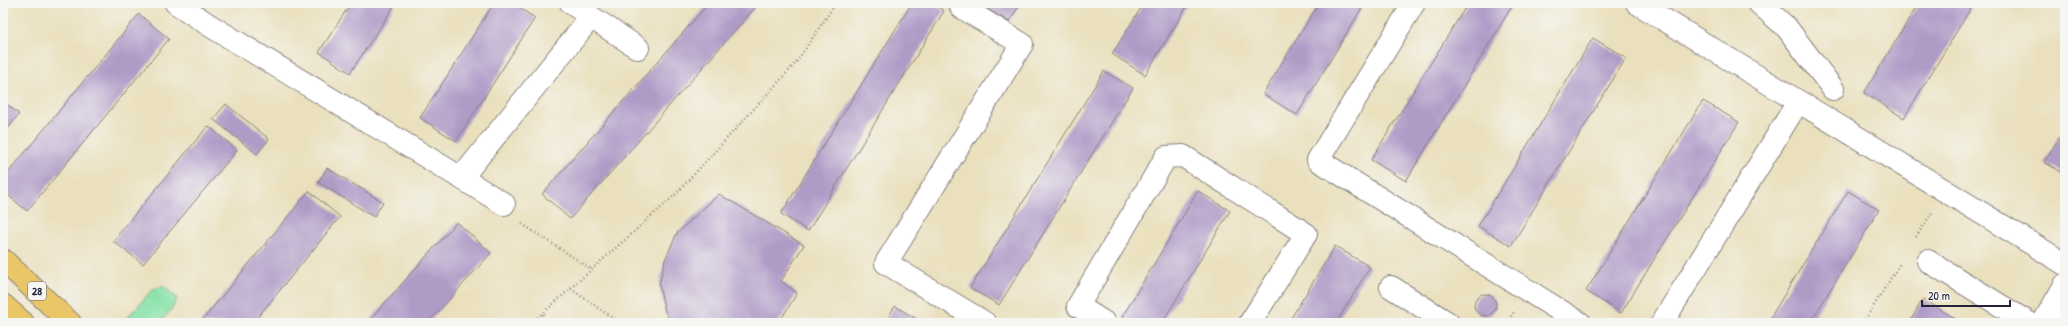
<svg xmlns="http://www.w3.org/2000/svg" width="2068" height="326" font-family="'Patrick Hand',sans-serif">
	<rect width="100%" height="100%" fill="#f6f6f2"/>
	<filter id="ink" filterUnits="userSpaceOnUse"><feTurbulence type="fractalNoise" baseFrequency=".025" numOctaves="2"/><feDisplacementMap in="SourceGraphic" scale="8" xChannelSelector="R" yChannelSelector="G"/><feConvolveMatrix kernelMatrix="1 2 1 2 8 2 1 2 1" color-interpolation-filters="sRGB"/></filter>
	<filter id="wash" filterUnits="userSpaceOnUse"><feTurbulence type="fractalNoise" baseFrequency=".012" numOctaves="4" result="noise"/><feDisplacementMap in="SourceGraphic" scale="16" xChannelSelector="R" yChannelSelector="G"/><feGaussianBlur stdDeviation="0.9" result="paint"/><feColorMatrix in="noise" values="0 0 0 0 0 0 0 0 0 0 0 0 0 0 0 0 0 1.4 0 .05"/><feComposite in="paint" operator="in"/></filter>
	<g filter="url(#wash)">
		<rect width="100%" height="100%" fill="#eae0bd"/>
		<!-- green -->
		<polygon fill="#86e1a7" stroke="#548271" points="163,286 177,298 172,309 159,323 135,323 128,317 153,289"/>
		<g id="blocks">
			<!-- building -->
			<g fill="#b09bc7">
				<polygon points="351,3 396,3 350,73 319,52"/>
				<polygon points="494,3 512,3 535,18 456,141 420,118"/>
				<polygon points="709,3 759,3 570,219 542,194"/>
				<polygon points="912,3 932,3 944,11 808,231 781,214"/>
				<polygon points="982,3 1021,3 1009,22 981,5"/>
				<polygon points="1144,3 1189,3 1145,75 1112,54"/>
				<polygon points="1319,3 1365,3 1297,115 1263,94"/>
				<polygon points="1468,3 1514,3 1406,181 1371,160"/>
				<polygon points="1919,3 1974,3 1904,118 1864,93"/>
				<polygon points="139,14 169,39 27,211 3,191 3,179"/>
				<polygon points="1593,38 1626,58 1511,246 1478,226"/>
				<polygon points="1104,71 1133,88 999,305 970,288"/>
				<polygon points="1703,101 1739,122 1621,313 1586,291"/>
				<polygon points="4,102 19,114 3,135 3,104"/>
				<polygon points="226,104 269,139 257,154 213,119"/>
				<polygon points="208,126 237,150 143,264 113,241"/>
				<polygon points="2065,128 2065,174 2044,162"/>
				<polygon points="327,168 383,202 374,217 318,182"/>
				<polygon points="309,191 340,217 253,323 200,323"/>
				<polygon points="1198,191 1230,211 1162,323 1131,323 1122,317"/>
				<polygon points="1848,191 1879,210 1810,323 1767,323"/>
				<polygon points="719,194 804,245 781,281 797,293 783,316 777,323 672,323 665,312 659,285 665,260 677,233"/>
				<polygon points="457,222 491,253 428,323 367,323"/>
				<polygon points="1335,246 1370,267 1336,323 1288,323"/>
				<circle cx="1485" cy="305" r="11"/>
				<polygon points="1923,299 1956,319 1954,323 1909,323"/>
				<polygon points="895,306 923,323 884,323"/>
			</g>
		</g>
	</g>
	<g filter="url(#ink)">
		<use href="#blocks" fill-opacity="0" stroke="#86817c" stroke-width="1"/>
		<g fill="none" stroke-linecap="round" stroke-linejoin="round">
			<defs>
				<g id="minor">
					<polyline points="176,3 209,25 504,204"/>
					<polyline points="964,3 961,7 1022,44 886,263 985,323"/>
					<polyline points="1414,3 1318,160 1580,323"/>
					<polyline points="1637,3 2065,264"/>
					<polyline points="1759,3 1787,28 1833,89"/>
					<polyline points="591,17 638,48"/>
					<polyline points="462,177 591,17 571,3"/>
					<polyline points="1928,261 2029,323"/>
					<polyline points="1391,287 1448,323"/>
					<polyline points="1105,323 1078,306 1166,157 1183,156 1306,234 1250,323"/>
					<polyline points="1662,323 1798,102"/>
					<polyline points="2043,323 2065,285"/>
				</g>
				<g id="major">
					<polyline points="3,260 70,323"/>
					<polyline points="3,305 23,323"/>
				</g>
			</defs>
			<!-- minor casing -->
			<use href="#minor" stroke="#86817c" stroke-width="24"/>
			<!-- major casing -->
			<use href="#major" stroke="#86817c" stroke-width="24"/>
			<!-- path -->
			<g stroke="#86817c" stroke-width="2.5" stroke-dasharray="1 3" stroke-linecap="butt">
				<polyline points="522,224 591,269"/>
				<polyline points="1916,237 1932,213"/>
				<polyline points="571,289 620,323"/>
				<polyline points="532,323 676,194 795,64 836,3"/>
				<polyline points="543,323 544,312"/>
				<polyline points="1506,323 1514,312"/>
				<polyline points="1863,323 1901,262"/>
			</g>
			<!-- minor -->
			<use href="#minor" stroke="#fff" stroke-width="22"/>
			<!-- major -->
			<use href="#major" stroke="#e9c769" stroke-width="22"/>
		</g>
	</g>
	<g text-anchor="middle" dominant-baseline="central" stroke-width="3" stroke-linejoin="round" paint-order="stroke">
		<!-- shield labels -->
		<rect fill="#f6f6f2" stroke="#626272" stroke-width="1" x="28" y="282" width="18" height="18" rx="3"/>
		<g font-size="11" font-weight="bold" fill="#22223b">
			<text x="37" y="291">28</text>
		</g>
	</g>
	<!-- margin -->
	<rect width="2068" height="326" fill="none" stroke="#f6f6f2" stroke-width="16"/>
	<!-- scale -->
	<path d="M1922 300v6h88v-6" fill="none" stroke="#22223b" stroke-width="2"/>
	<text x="1928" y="300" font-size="12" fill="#22223b" stroke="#f6f6f2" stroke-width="3" paint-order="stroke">20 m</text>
</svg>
